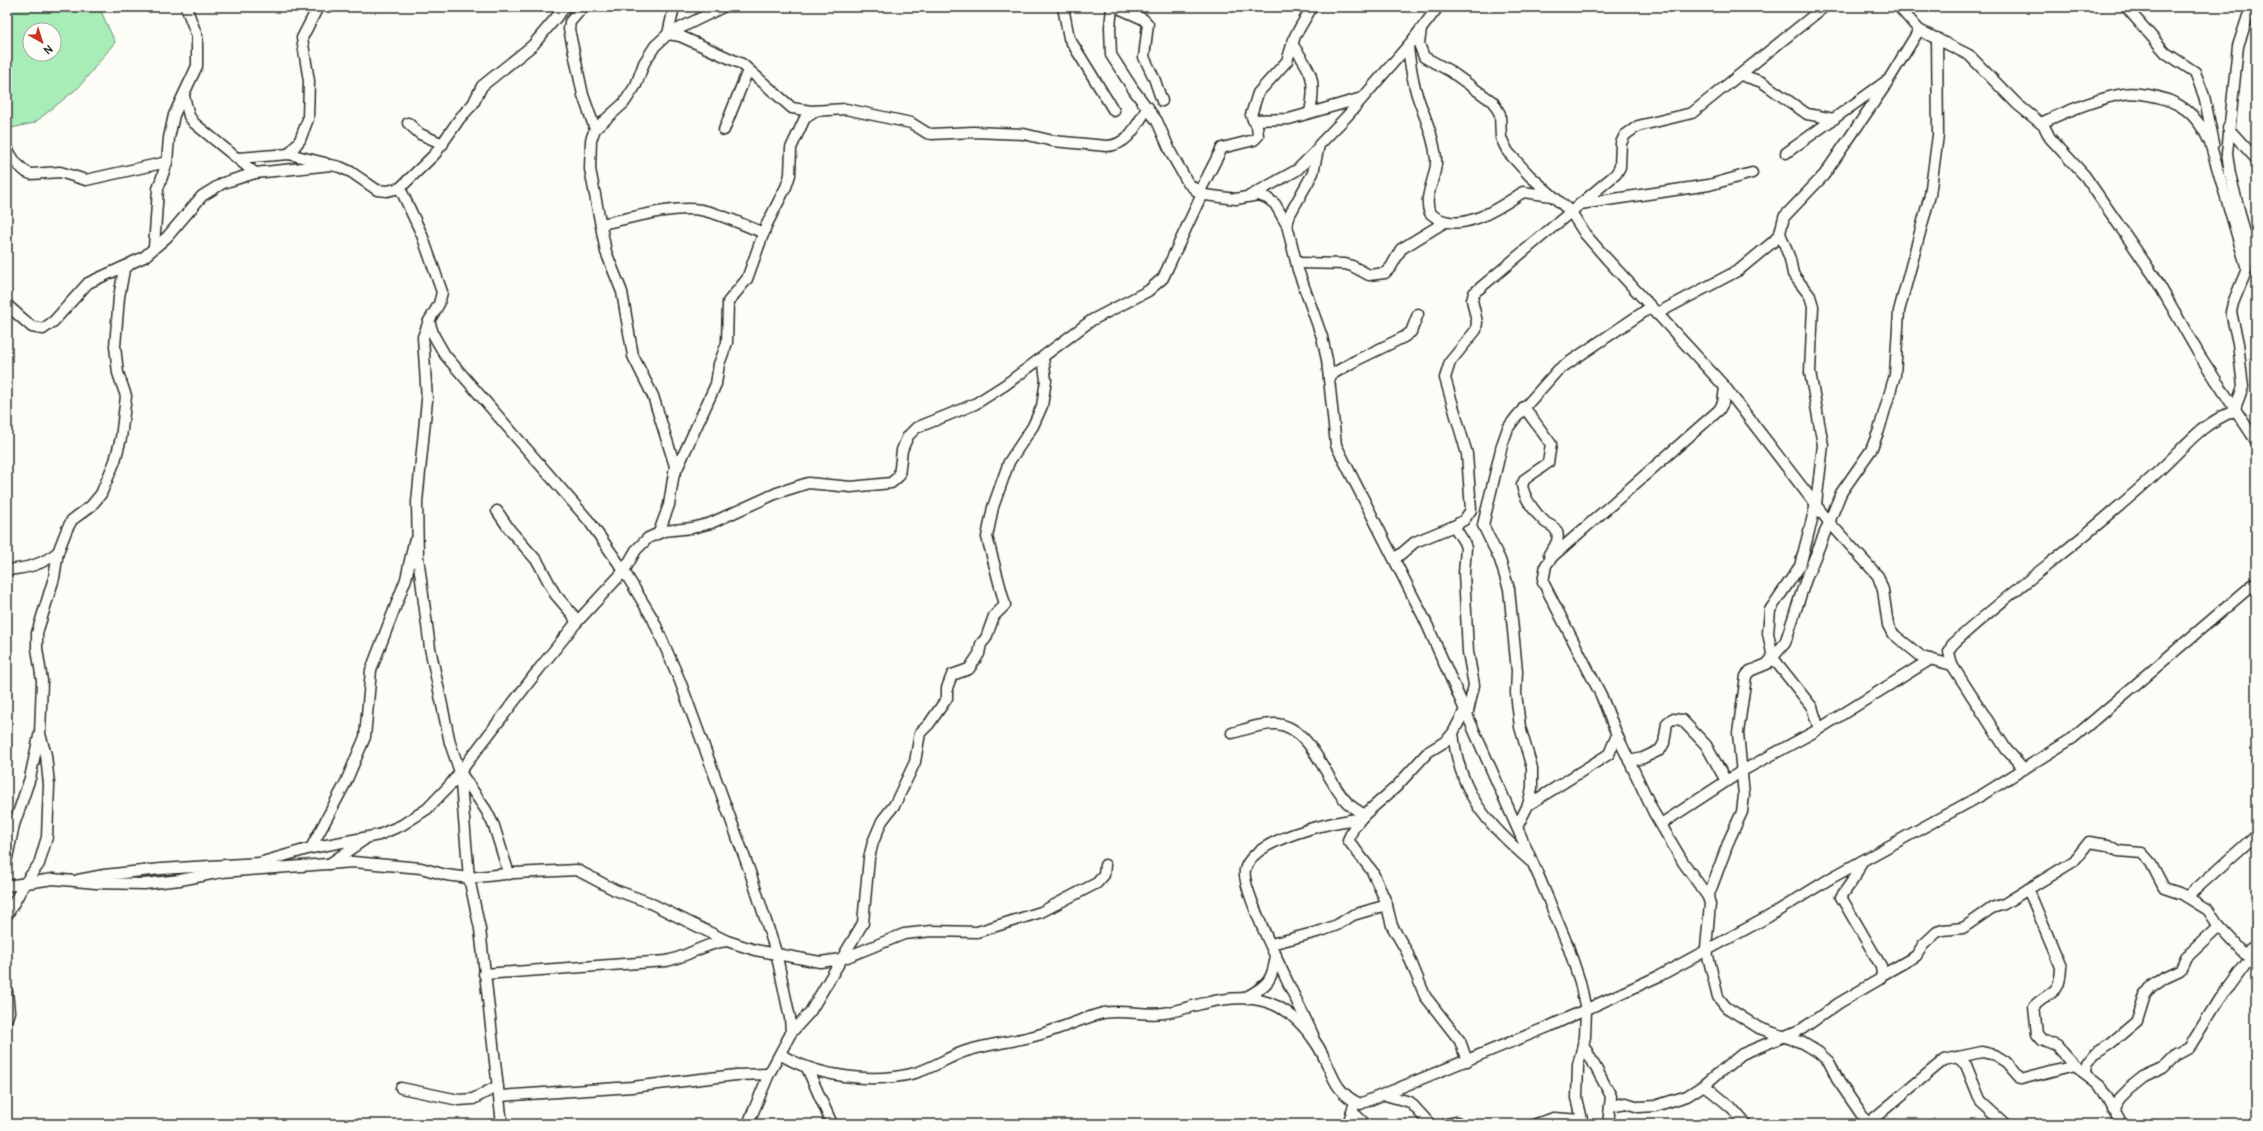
<svg xmlns="http://www.w3.org/2000/svg" width="2263" height="1131" font-family="Pangolin,sans-serif">
	<rect width="100%" height="100%" fill="#fdfcf7"/>
	<filter id="ink" filterUnits="userSpaceOnUse"><feTurbulence type="fractalNoise" baseFrequency=".025" numOctaves="2"/><feDisplacementMap in="SourceGraphic" scale="8" xChannelSelector="R" yChannelSelector="G"/><feConvolveMatrix kernelMatrix="1 2 1 2 8 2 1 2 1" color-interpolation-filters="sRGB"/></filter>
	<g filter="url(#ink)">
		<!-- green -->
		<path fill="#a8ecb7" stroke="#6a8c71" fill-rule="evenodd" d="M7,7H99L115,42L79,87L34,123L7,129ZM30,30H54V54H30Z"/>
		<g fill="none" stroke-linecap="round" stroke-linejoin="round">
			<defs>
				<g id="minor">
					<polyline points="583,7 570,22 569,29 583,95 595,129"/>
					<path d="M674,7L668,34L680,36L742,64L792,108L811,111L846,109L911,123L927,133L932,134L973,132L1024,134L1053,141L1107,146C1129,145 1137,124 1148,107"/>
					<polyline points="1063,7 1069,38 1114,111"/>
					<polyline points="1112,7 1110,27 1111,55 1133,89 1157,121 1172,155 1188,183 1199,193 1205,195 1236,199 1258,195 1267,198 1275,204 1287,225 1298,270 1322,337 1327,360 1336,445 1425,620 1539,877 1568,946 1580,982 1586,1010 1585,1037 1578,1065 1577,1098 1583,1124"/>
					<polyline points="1116,7 1143,19 1148,24 1144,57 1154,78 1162,101"/>
					<polyline points="1899,7 1919,30 1969,55 2017,104 2044,126 2050,138 2085,176 2154,276 2200,356 2256,441"/>
					<polyline points="2126,7 2166,53 2195,72 2204,96 2214,143"/>
					<polyline points="2251,7 2238,46 2227,153 2230,174 2252,261"/>
					<polyline points="1421,29 1419,44 1424,57 1450,71 1493,102 1500,114 1501,138 1508,152 1530,176 1571,212 1585,234 1606,258 1725,387 1829,522 1878,576 1883,590 1888,625 1892,633 1922,657 1952,665 2006,749 2024,769"/>
					<path d="M1292,44C1311,70 1317,80 1310,112"/>
					<path d="M1408,47C1410,63 1412,79 1417,95C1424,116 1434,136 1436,159C1438,175 1422,197 1430,213C1457,238 1499,208 1523,192L1552,196"/>
					<polyline points="1741,75 1762,82 1807,114 1834,119"/>
					<polyline points="184,96 189,116 194,123 255,173"/>
					<polyline points="1253,120 1289,119 1362,98"/>
					<polyline points="408,123 420,134 443,144"/>
					<polyline points="2228,128 2256,159"/>
					<polyline points="724,130 748,70"/>
					<polyline points="7,149 16,163 26,172 31,174 60,172 86,180 167,162"/>
					<polyline points="1786,153 1885,82"/>
					<polyline points="289,154 300,140 308,119 309,81 302,38 318,7"/>
					<polyline points="238,158 289,154 325,163"/>
					<polyline points="400,188 422,235 442,292 439,304 429,321 423,337 427,400 417,502 418,557 430,648 450,743 460,772 469,878 480,929 502,1124"/>
					<polyline points="1199,193 1222,148 1254,140 1258,136 1257,126 1251,115 1258,93 1287,61 1295,36 1312,7"/>
					<polyline points="1250,196 1297,170 1317,150"/>
					<polyline points="1580,204 1709,185 1752,173"/>
					<path d="M601,224C627,219 675,205 701,210C722,214 743,225 764,233"/>
					<polyline points="1287,225 1290,214 1313,173 1319,145 1348,115 1412,41 1438,7"/>
					<polyline points="1780,233 1790,259 1793,274 1810,296 1813,306 1810,372 1823,445 1816,504 1800,566 1770,610 1768,633 1773,658 1812,707 1819,729"/>
					<polyline points="154,247 158,189 167,162 169,138 174,115 197,66 197,36 186,7"/>
					<polyline points="1298,263 1345,264 1352,266 1369,275 1385,273 1391,267 1401,249 1445,222"/>
					<polyline points="7,305 32,327 43,329 54,321 88,283 130,264"/>
					<polyline points="1656,314 1739,270 1774,241 1780,233 1784,217 1824,175 1883,89 1919,30"/>
					<polyline points="429,321 434,336 445,355 589,521 624,571 653,619 680,681 750,872 776,952 790,1018 791,1033"/>
					<polyline points="1329,376 1355,361 1404,337 1411,332 1418,314"/>
					<polyline points="1725,387 1723,403 1719,410 1553,556 1546,565 1543,582 1601,695 1617,735 1654,813 1683,862 1708,897 1710,904 1706,948 1718,997 1726,1007 1759,1028 1803,1043 1818,1052 1829,1062 1839,1082 1868,1124"/>
					<path d="M1524,407L1551,444L1548,463L1525,479L1522,485C1524,498 1535,513 1545,522C1547,524 1551,525 1553,527C1563,535 1555,547 1549,554"/>
					<polyline points="676,471 716,384 719,364 727,343 728,302 747,279 766,226 786,187 790,175 791,148 805,118 816,111"/>
					<polyline points="497,511 510,530 538,562 555,594 573,615 576,623"/>
					<polyline points="1454,526 1464,542 1466,548 1464,573 1468,652 1474,685 1467,716"/>
					<polyline points="659,532 669,505 675,466 653,396 633,356 622,292 606,252 590,169 591,140 595,129 624,103 636,85 644,63 655,46 668,34 723,7"/>
					<polyline points="1395,559 1415,542 1454,526 1464,520 1471,510 1467,454 1445,378 1450,362 1476,330 1477,322 1472,300 1474,293 1616,174 1620,167 1621,143 1625,135 1638,126 1692,113 1824,7"/>
					<path d="M7,570C27,568 42,565 58,552"/>
					<path d="M1952,665L1949,652L1952,645C2002,598 2059,558 2111,513C2130,497 2149,481 2166,464C2191,440 2201,425 2234,411L2243,387L2238,343L2231,312L2233,303L2247,269L2210,143C2197,113 2179,100 2148,95C2140,94 2132,92 2124,94C2097,98 2065,112 2041,123"/>
					<polyline points="1465,710 1453,733 1446,741 1428,752 1396,787 1364,815 1354,827 1348,840 1372,871 1386,902 1392,926 1407,952 1425,996 1460,1041 1467,1061"/>
					<path d="M1232,733C1247,729 1262,723 1277,724C1314,728 1326,785 1351,806C1355,809 1360,812 1364,815"/>
					<path d="M1453,733C1460,795 1486,822 1530,861"/>
					<polyline points="1629,761 1643,758 1660,750 1664,743 1667,723 1672,719 1682,720 1706,745 1726,781"/>
					<polyline points="460,772 486,810 494,826 509,874"/>
					<polyline points="1528,805 1609,754 1617,735"/>
					<polyline points="1661,824 1742,771 1814,732 1931,659"/>
					<polyline points="1517,827 1528,805 1532,788 1532,768 1520,727 1516,693 1517,671 1509,589 1500,560 1483,525 1502,445 1508,428 1517,416 1558,370 1651,307"/>
					<polyline points="311,848 345,784 365,737 371,670 406,579 414,542"/>
					<polyline points="7,858 14,825 30,778 39,736"/>
					<polyline points="329,864 364,840"/>
					<polyline points="78,880 104,875 161,869 259,863 311,848 379,835 402,825 427,809 450,785 539,669 576,623 624,571 636,550 648,538 664,531 692,528 711,523 777,493 808,483 851,487 891,483 899,476 902,450 908,436 916,428 975,404 1005,385 1092,320 1148,291 1163,278 1202,194"/>
					<polyline points="7,886 53,879 96,883 144,884 180,880 222,872 353,862 421,868 446,875 469,878 514,873 577,870 615,890 648,902 727,941 755,950 820,962 842,959 904,934 932,931 977,932 1041,912 1097,883 1104,875 1105,865"/>
					<path d="M2028,889L2061,967C2060,996 2052,989 2034,1006L2037,1034L2042,1040L2057,1046L2074,1065L2100,1085L2121,1124"/>
					<polyline points="1708,897 1730,838 1742,812 1744,795 1738,733 1746,676 1750,671 1767,664 1785,643 1806,579 1841,493 1871,450 1879,430 1895,375 1899,311 1930,195 1938,135 1937,38"/>
					<polyline points="2187,897 2256,835"/>
					<polyline points="7,915 25,883 39,864 47,837 49,785 46,755 40,734 42,681 37,648 37,633 54,578 58,552 67,529 72,520 91,506 101,494 115,461 121,438 126,396 118,373 115,346 119,297 124,270 131,263 144,257 167,237 202,196 223,183 255,173 331,165 340,167 351,172 377,190 387,191 400,188 435,154 460,118 473,104 482,86 533,45 565,7"/>
					<polyline points="1271,944 1321,931 1337,925 1353,915 1387,905"/>
					<path d="M484,974L666,961C688,957 704,943 727,941"/>
					<polyline points="1882,975 1916,956 1923,945 1937,932 1943,930 1963,928 1992,908 2004,904 2074,861 2089,842 2108,845 2118,851 2142,853 2151,863 2164,888 2182,894 2208,910 2218,925 2244,953 2256,946"/>
					<polyline points="7,992 9,1012 7,1018"/>
					<path d="M1246,997C1268,986 1273,979 1276,955"/>
					<path d="M1313,1035C1301,1008 1240,891 1245,870C1252,839 1333,821 1360,819"/>
					<polyline points="1583,1044 1611,1096 1608,1124"/>
					<path d="M780,1054C816,1077 874,1084 915,1073C933,1068 948,1057 966,1051C988,1044 1011,1042 1034,1036C1058,1030 1080,1019 1103,1013C1123,1009 1144,1016 1164,1013C1178,1011 1191,1006 1205,1003C1254,991 1287,1000 1316,1043C1333,1068 1330,1090 1360,1104L1550,1026L1659,976L1768,917L1831,878L1982,795L2073,738L2256,582"/>
					<polyline points="1957,1057 1966,1065 1981,1102 2005,1124"/>
					<polyline points="807,1068 832,1124"/>
					<polyline points="2085,1072 2086,1063 2093,1054 2111,1043 2137,1021 2145,995 2151,987 2165,977 2180,970 2186,957 2219,926"/>
					<polyline points="1704,1085 1731,1107 1746,1124"/>
					<polyline points="401,1088 459,1100 473,1099 498,1086"/>
					<polyline points="1385,1095 1410,1102 1430,1124"/>
					<polyline points="499,1096 632,1087 736,1075 769,1074"/>
					<polyline points="1610,1106 1626,1103 1639,1107 1655,1106 1687,1096 1704,1085 1742,1054 1802,1029 1839,1003 1880,979 1882,973 1881,966 1841,897 1855,877 1862,861"/>
					<polyline points="2112,1109 2119,1098 2128,1089 2143,1077 2163,1068 2176,1055 2189,1048 2219,999 2230,986 2256,950"/>
					<polyline points="1352,1111 1365,1124"/>
					<polyline points="748,1124 769,1074 791,1033 810,1012 863,923 869,858 873,842 882,821 895,804 915,762 920,733 929,724 947,698 947,688 952,675 969,669 979,654 981,644 986,638 994,616 1005,605 987,537 993,507 1009,462 1033,426 1042,406 1046,380 1043,358"/>
					<polyline points="1348,1124 1355,1102"/>
					<polyline points="1446,1124 1457,1122 1461,1124"/>
					<polyline points="1536,1124 1554,1118 1581,1120"/>
					<polyline points="1867,1124 1944,1060 1982,1052 1995,1055 2006,1062 2021,1079 2074,1065"/>
				</g>
			</defs>
			<!-- minor casing -->
			<use href="#minor" stroke="#2b2b2b" stroke-width="13"/>
			<!-- minor -->
			<use href="#minor" stroke="#fdfcf7" stroke-width="10"/>
		</g>
	</g>
	<!-- margin -->
	<rect width="2263" height="1131" fill="none" stroke="#fdfcf7" stroke-width="24"/>
	<rect x="12" y="12" width="2239" height="1107" fill="none" stroke="#2b2b2b" stroke-width="1.5" filter="url(#ink)"/>
	<!-- north arrow -->
	<g transform="translate(42 42) rotate(141)"><circle r="19" fill="#fdfcf7" stroke="#a9a8a5"/>
	<path d="M0-3L7 15L0 10L-7 15Z" fill="#c8321e"/>
	<text y="-6" font-size="11" font-weight="bold" text-anchor="middle" fill="#2b2b2b">N</text>
	</g>
</svg>
